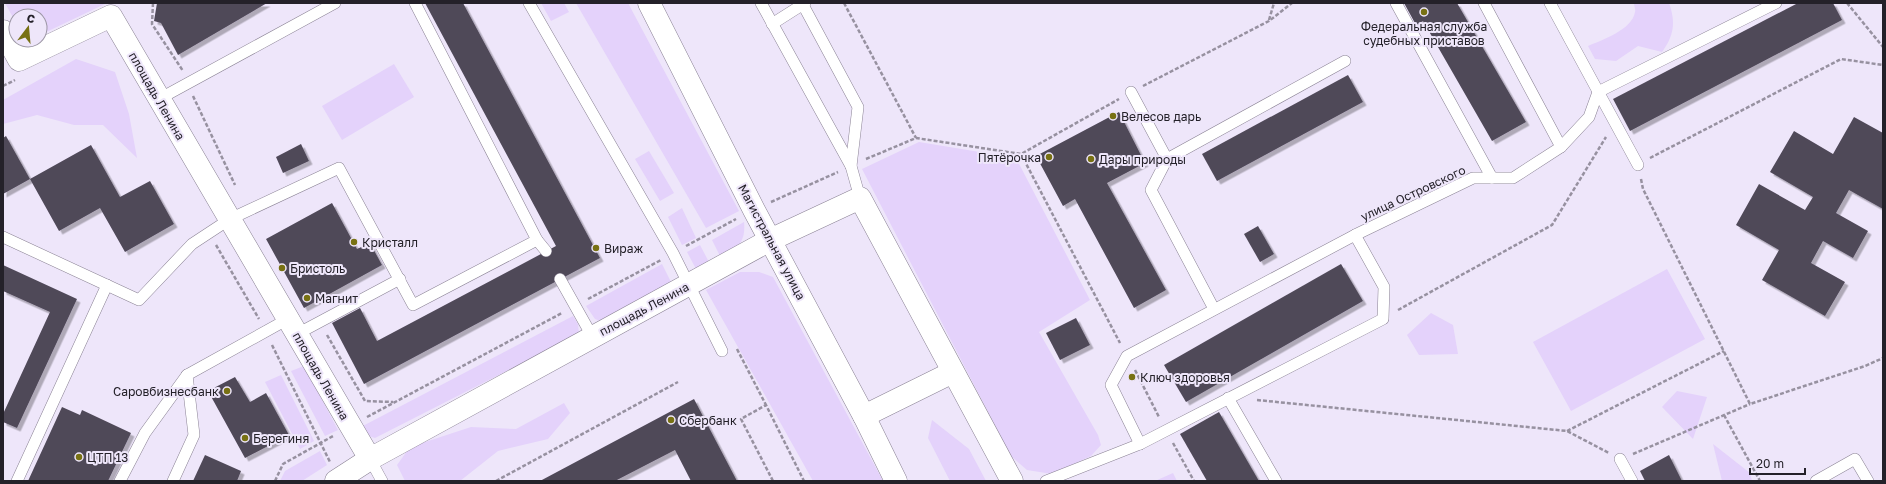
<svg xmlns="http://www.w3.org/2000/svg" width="1886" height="484" font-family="'Golos Text',sans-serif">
	<defs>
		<filter id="shadow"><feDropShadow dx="3.5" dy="3.5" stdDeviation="0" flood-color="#0004"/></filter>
	</defs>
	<rect width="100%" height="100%" fill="#eee6fa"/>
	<!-- green -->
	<g fill="#e4d2fb">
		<polygon points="5,3 107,3 40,35 40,16 16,16 16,23"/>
		<polygon points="541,3 564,3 569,12 551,21"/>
		<polygon points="576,3 628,3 739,211 706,228"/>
		<path d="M1634,3H1669C1676,22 1674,36 1662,52L1638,46L1616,61L1595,59L1588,46C1602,40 1632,30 1635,12C1636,10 1634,6 1634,3Z"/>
		<polygon points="76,59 115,72 129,114 137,158 103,125 74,125 37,115 3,124 3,100"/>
		<polygon points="394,64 414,97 342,140 322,106"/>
		<polygon points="919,142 1016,158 1090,300 1039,332 1098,435 1101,445 1091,456 1052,474 1027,470 1011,456 862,169"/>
		<polygon points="649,151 674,193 660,201 635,159"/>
		<polygon points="682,208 696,238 682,245 668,217"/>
		<path d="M744,222C746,243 737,248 721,258L712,240Z"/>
		<polygon points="700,245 710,264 696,269 687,252"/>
		<polygon points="662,264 671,282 663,288 600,321 595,319 586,306"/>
		<polygon points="1667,269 1705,339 1571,411 1533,342"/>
		<polygon points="740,272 759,272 773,277 883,481 813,481 706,290"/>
		<polygon points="1431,313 1453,325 1458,354 1419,355 1407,335"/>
		<polygon points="573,316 578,324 579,334 375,438 365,435 357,429"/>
		<polygon points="304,366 338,430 325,436 291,371"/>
		<polygon points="281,375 314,441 300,449 265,382"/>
		<polygon points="1677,391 1707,397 1693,439 1662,407"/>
		<polygon points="564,403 570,413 548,439 498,451 460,481 405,481 397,465 410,447 471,427 516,429"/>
		<polygon points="932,420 969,449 986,481 950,481 928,438"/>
		<polygon points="1713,444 1750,473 1752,481 1722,481"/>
		<polygon points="320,451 327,465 302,481 280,481 285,471"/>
		<polygon points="1173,473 1177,481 1155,481"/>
	</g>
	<!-- building -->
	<g fill="#504959" filter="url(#shadow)">
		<polygon points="157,3 267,3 178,55 161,23 154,21"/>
		<polygon points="425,3 463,3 600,258 364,384 332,323 360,308 377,341 556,246"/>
		<polygon points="1404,3 1457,3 1526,122 1492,141 1423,21 1416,25"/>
		<polygon points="1798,3 1833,3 1842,20 1630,131 1613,99"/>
		<polygon points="1348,75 1363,102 1217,181 1202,154"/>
		<polygon points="1119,112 1145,163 1107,183 1166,290 1134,308 1075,199 1063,206 1036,156"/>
		<polygon points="1854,117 1883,133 1882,154 1883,155 1883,209 1849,190 1836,213 1868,231 1853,258 1823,241 1811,263 1845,282 1825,316 1762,280 1779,250 1736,225 1759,184 1805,210 1813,197 1770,172 1794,131 1833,154"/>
		<polygon points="6,136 30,179 3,194 3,138"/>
		<polygon points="301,144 309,161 283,173 276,157"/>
		<polygon points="91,145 120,197 150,181 174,224 125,252 100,208 59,231 30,179"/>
		<polygon points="332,203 357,249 370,243 382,265 304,308 266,239"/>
		<polygon points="1258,226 1274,254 1260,262 1244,234"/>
		<polygon points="1341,264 1363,301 1186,402 1164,365"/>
		<polygon points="3,265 77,299 17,428 3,422 3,414 50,312 3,291"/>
		<polygon points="1076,318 1090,345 1060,360 1046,333"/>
		<polygon points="235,377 250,402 266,393 289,435 245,458 208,391"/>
		<polygon points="694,399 737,481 691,481 675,450 615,481 540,481"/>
		<polygon points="62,407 80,415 82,410 131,433 108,481 28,481"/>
		<polygon points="1219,412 1259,481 1207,481 1180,434"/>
		<polygon points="205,455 241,471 237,481 193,481"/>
		<polygon points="1669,455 1682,481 1645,481 1640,471"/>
	</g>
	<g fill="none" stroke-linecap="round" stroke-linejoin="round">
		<defs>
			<g id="lane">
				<polyline points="529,3 673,253 722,351"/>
				<polyline points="761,3 851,166"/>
				<polyline points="802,3 858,107 851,166 860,198"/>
				<polyline points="1396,3 1492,178"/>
				<polyline points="1484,3 1561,147"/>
				<polyline points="1550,3 1638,165"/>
				<polyline points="772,24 805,3"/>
				<polyline points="1131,92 1167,159"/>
				<polyline points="159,99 335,3"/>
				<polyline points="3,237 139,300 192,244 230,219 339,168 413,305 537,240 415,3"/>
				<polyline points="537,240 546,251"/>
				<polyline points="560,279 592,336"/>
				<polyline points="1214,309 1151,190 1167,159 1345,61"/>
				<polyline points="297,334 400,279"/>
				<polyline points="1228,398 1276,481"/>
				<polyline points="1140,444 1111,385 1127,356 1355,235 1473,178 1513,178 1561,147 1589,117 1598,92 1776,3"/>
				<polyline points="370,459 382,481"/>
				<polyline points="1620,459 1632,481"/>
				<polyline points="17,481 107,285"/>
				<polyline points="120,481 145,433 187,375"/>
				<polyline points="173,481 194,435 187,375 288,319"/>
				<polyline points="1046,481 1140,444 1383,319 1384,287 1355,235"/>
				<polyline points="1816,481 1855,459 1868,481"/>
			</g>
			<g id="street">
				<polyline points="3,31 19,60 111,16 370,459 770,240 860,198 1012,481"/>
				<polyline points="864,416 953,372"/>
				<polyline points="336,481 370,459"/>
			</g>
			<polyline id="secondary" points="649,3 754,210 864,416 896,481"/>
		</defs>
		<!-- lane casing -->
		<use href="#lane" stroke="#8a8294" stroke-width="12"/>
		<!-- street casing -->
		<use href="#street" stroke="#8a8294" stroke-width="23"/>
		<!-- secondary casing -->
		<use href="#secondary" stroke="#8a8294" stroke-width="23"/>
		<!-- path -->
		<g stroke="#9791a0" stroke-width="2.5" stroke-dasharray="4 2" stroke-linecap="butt">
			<polyline points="153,3 152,24 183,71"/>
			<polyline points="844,3 916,138"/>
			<polyline points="1847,3 1883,47"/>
			<polyline points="1269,20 1274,3"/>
			<polyline points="3,86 15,80"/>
			<polyline points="1143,86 1269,21 1292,3"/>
			<polyline points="193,96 235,185"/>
			<polyline points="1021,154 1120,343"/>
			<polyline points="1650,158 1841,59 1883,65"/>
			<polyline points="866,159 916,138 1021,154 1119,99"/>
			<polyline points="1641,179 1643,189 1750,404 1865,366 1883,358"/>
			<polyline points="771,202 838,172"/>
			<polyline points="216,245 259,319"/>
			<polyline points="686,246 736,219"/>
			<polyline points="588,299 661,260"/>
			<polyline points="1398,310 1552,225 1606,137"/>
			<polyline points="327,335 365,401 393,402"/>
			<polyline points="272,345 330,462"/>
			<polyline points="737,349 766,405"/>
			<polyline points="1135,370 1159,417"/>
			<polyline points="1257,400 1567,431 1609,453"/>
			<polyline points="1724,415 1760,481"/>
			<polyline points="367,417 562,313"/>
			<polyline points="1567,431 1724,351"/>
			<polyline points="1173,443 1194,481"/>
			<polyline points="1633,454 1750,404"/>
			<polyline points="275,481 283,464 333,436"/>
			<polyline points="496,481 678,382"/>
			<polyline points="773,481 741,419 766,405 804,481"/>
		</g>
		<!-- lane -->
		<use href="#lane" stroke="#fff" stroke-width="11"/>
		<!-- street -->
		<use href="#street" stroke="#fff" stroke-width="22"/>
		<!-- secondary -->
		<use href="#secondary" stroke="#fff" stroke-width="22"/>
	</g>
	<!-- markers -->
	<g fill="#787113" stroke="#eee6fa" stroke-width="1.5">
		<circle cx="1424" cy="12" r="4"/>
		<circle cx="1113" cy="116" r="4"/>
		<circle cx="1049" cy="157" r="4"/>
		<circle cx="1091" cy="159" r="4"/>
		<circle cx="354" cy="242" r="4"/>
		<circle cx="596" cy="248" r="4"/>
		<circle cx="282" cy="268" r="4"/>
		<circle cx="307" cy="298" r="4"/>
		<circle cx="1132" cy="377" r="4"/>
		<circle cx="227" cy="391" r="4"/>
		<circle cx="671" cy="420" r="4"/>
		<circle cx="245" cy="438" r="4"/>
		<circle cx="79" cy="457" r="4"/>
	</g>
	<g text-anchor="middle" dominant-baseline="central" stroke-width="4" stroke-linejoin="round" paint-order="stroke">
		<!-- poi labels -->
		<g font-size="12" fill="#242129" stroke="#eee6fa" text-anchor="start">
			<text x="1424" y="26" text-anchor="middle">Федеральная служба<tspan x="1424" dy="14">судебных приставов</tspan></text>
			<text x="1121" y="116">Велесов дарь</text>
			<text x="1041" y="157" text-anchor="end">Пятёрочка</text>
			<text x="1099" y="159">Дары природы</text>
			<text x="362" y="242">Кристалл</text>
			<text x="604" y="248">Вираж</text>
			<text x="290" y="268">Бристоль</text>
			<text x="315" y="298">Магнит</text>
			<text x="1140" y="377">Ключ здоровья</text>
			<text x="219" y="391" text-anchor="end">Саровбизнесбанк</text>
			<text x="679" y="420">Сбербанк</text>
			<text x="253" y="438">Берегиня</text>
			<text x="87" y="457">ЦТП 13</text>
		</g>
		<!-- street labels -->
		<g font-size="12" fill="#242129" stroke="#eee6fa">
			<text transform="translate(157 96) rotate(60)">площадь Ленина</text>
			<text transform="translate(1413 193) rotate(-25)">улица Островского</text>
			<text transform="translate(772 242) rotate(62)">Магистральная улица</text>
			<text transform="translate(644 309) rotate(-28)">площадь Ленина</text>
			<text transform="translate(321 376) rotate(60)">площадь Ленина</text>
		</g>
	</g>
	<!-- border -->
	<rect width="1886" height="484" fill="none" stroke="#242129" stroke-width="8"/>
	<!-- north arrow -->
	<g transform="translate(28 28) rotate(16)"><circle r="19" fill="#eee6fa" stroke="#9d97a6"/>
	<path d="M0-3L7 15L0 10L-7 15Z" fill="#787113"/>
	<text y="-6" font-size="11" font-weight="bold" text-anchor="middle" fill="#242129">С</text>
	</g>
	<!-- scale -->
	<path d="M1750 468v6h55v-6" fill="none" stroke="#242129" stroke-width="2"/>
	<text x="1756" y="468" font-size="12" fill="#242129" stroke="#eee6fa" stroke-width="3" paint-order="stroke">20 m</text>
</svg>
